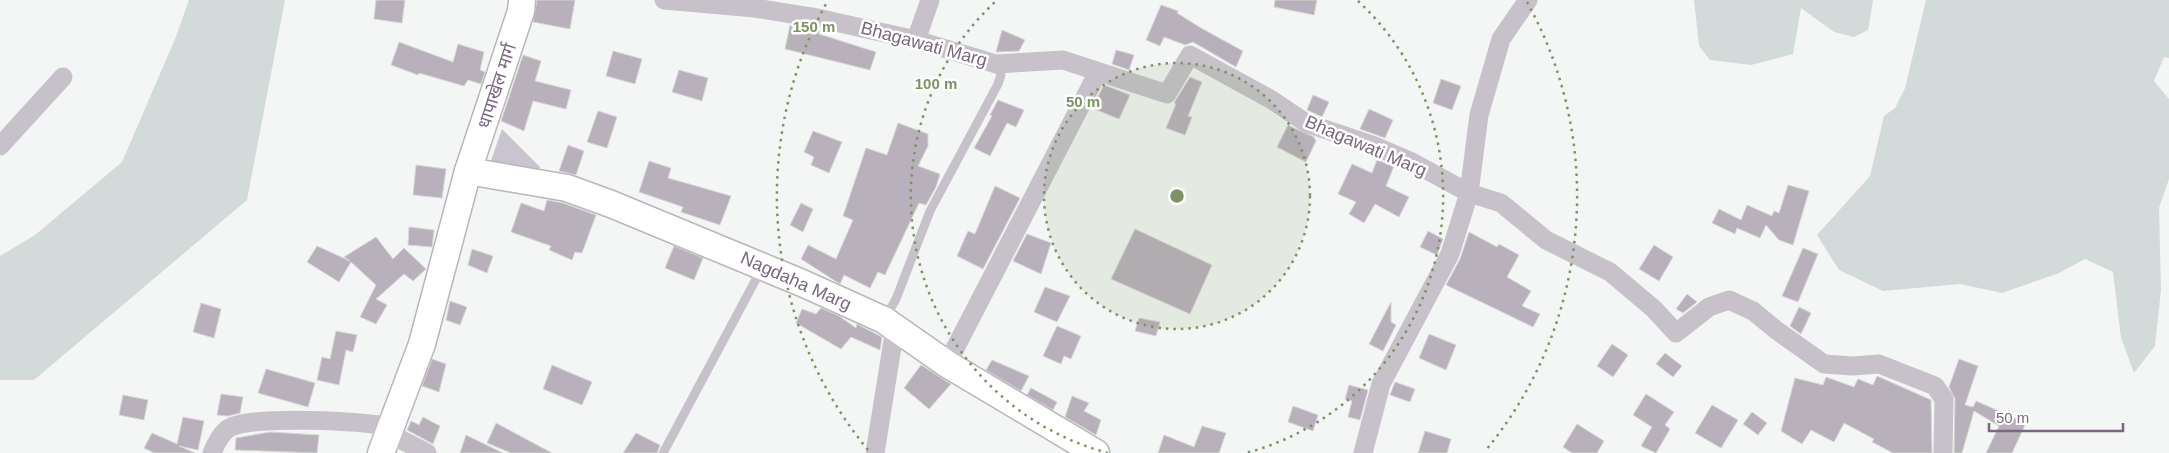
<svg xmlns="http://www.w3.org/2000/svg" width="2169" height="453" font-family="Helvetica,'Noto Sans Devanagari',sans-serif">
	<rect width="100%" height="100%" fill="#f3f6f4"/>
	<!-- green -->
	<g fill="#d3dbda">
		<polygon points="189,0 285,0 247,200 34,380 0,380 0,256 35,235 122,162 175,39"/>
		<polygon points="1694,0 1873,0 1868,30 1854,37 1834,32 1801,8 1793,54 1751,65 1710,60 1699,46"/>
		<polygon points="1926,0 2169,0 2169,58 2164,57 2154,81 2169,99 2169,179 2159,208 2161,290 2155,346 2134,373 2121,338 2113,272 2085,259 2059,273 2002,293 1960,284 1883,291 1839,270 1817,235 1870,176 1884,116 1895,108 1905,88"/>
	</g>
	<!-- water -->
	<polygon fill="#cac4d0" points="502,129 540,167 537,177 488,169"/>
	<!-- building -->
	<g fill="#b8b0ba" stroke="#d6d8d6">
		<polygon points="376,0 405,0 402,23 374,19"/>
		<polygon points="537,0 575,0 570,29 533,22"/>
		<polygon points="1275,0 1317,0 1314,15 1274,7"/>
		<polygon points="1161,5 1178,11 1177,13 1201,28 1243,51 1236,67 1193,42 1185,45 1164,37 1160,46 1146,40"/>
		<polygon points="790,25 820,30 819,34 876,52 870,70 785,49"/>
		<polygon points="1002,30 1025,40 1019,51 996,52"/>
		<polygon points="399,42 453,62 458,44 484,52 480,70 485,72 481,84 468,80 464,86 419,73 418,75 391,65"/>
		<polygon points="1116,50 1134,55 1129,70 1112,64"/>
		<polygon points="613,51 642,59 635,84 606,76"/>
		<polygon points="523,55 541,61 535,81 571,90 566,109 533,101 524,131 501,121"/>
		<polygon points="679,70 708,78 702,101 672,92"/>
		<polygon points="1190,77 1202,82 1188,116 1192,117 1185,135 1166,128 1176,104 1174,103"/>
		<polygon points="1441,79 1461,86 1452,110 1433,103"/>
		<polygon points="1104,85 1130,95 1119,119 1092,108"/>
		<polygon points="1313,95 1329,102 1322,117 1307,110"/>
		<polygon points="998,100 1024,110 1016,127 1007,123 990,156 974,148 992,116 990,115"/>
		<polygon points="1369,109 1393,120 1385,138 1360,129"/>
		<polygon points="598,111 617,117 607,148 587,142"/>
		<polygon points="898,123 928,134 928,146 918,166 940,174 936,187 926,205 919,203 885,275 878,272 870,288 844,275 840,284 801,259 808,245 836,259 853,220 843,216 866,148 887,155"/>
		<polygon points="1288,125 1314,137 1316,141 1306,162 1277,147"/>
		<polygon points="813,131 842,142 829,173 811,165 814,157 804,152"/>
		<polygon points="568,145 584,151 576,175 559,171"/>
		<polygon points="1377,160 1394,166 1386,186 1409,197 1399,217 1375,204 1364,223 1349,214 1356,202 1338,194 1352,164 1372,173"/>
		<polygon points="649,161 671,168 668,178 731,196 720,225 681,212 683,207 639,192"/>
		<polygon points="416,165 446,169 442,198 413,195"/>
		<polygon points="1788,185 1809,191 1793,245 1779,240 1766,225 1760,238 1737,228 1735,234 1712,223 1719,209 1741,220 1747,205 1772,216 1774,211 1779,213"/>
		<polygon points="995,186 1020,198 983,269 957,256 968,231 975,234"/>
		<polygon points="547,200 563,203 596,215 582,253 575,252 572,260 549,250 551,246 511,232 521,203 544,211"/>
		<polygon points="801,203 813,209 803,232 790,225"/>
		<polygon points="409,227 434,230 432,247 408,245"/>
		<polygon points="1135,229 1212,265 1190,314 1111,279"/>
		<polygon points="1428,231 1443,239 1437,255 1420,247"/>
		<polygon points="1469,232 1497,247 1499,244 1519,255 1507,277 1531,291 1522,306 1540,314 1533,327 1446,285 1460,259"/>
		<polygon points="1027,234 1051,243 1041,274 1013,261"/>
		<polygon points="376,237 393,259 404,248 426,269 413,281 404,274 376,299 387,305 376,324 360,317 376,285 351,262 339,282 307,262 317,246 350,261 344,257"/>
		<polygon points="1654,245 1673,257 1659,281 1639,269"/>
		<polygon points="674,246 703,258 694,280 665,268"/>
		<polygon points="1803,248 1818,254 1798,302 1782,296"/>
		<polygon points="472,249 493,256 487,273 468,265"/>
		<polygon points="1045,287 1070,296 1057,322 1034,312"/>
		<polygon points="1687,294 1697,302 1683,313 1676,309"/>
		<polygon points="450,301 467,307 460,325 446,320"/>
		<polygon points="1391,302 1391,322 1396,325 1383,351 1369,344"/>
		<polygon points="201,303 221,309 214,338 193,332"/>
		<polygon points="1799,307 1811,313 1801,334 1790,326"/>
		<polygon points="821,308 839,316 856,328 857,324 882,337 880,350 851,337 841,349 796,323 802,309 816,314"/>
		<polygon points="1139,318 1160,322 1156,336 1135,331"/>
		<polygon points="1057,326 1081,336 1071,359 1064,356 1061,364 1043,356"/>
		<polygon points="336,331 357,335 353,352 346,350 339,385 317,380 322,357 330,359"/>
		<polygon points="1429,334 1456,345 1446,370 1419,358"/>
		<polygon points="1612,344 1628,355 1613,377 1597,366"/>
		<polygon points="1665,353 1682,366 1673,377 1656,364"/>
		<polygon points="432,359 446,364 439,392 422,386"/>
		<polygon points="1959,359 1978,366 1965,405 1973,407 1976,401 2026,423 2012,453 1986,453 1999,426 1974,411 1962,453 1954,453 1955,399 1949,387"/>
		<polygon points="992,360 1029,376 1021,391 986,370"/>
		<polygon points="552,365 592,382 582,405 543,389"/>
		<polygon points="921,365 951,384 929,409 904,388"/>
		<polygon points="266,369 315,383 308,407 258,393"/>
		<polygon points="1877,376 1931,400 1932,453 1893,453 1872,442 1874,439 1844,423 1834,442 1811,430 1802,444 1781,431 1795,378 1823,385 1826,377 1854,387 1858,379 1873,385"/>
		<polygon points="1395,382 1415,389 1410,402 1390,395"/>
		<polygon points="1349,385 1368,390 1360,420 1348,417 1352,401 1345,399"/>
		<polygon points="1031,388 1057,402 1053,410 1027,395"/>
		<polygon points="221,394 243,397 240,413 228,416 217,415"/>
		<polygon points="1646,394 1674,412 1665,425 1670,429 1656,453 1641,446 1652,427 1633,415"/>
		<polygon points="123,395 148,400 144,420 119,415"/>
		<polygon points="1072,396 1089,403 1084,411 1101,420 1096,435 1065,417"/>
		<polygon points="1712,405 1738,420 1721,448 1695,433"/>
		<polygon points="1293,406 1318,415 1313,431 1288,422"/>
		<polygon points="1752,412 1767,423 1758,435 1743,424"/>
		<polygon points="183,417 204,421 198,450 179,446 195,453 154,453 144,448 152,433 177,444"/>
		<polygon points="423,417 440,426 433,444 407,430 411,421 419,425"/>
		<polygon points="496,423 552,453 511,453 487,443"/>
		<polygon points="1577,424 1604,441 1597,453 1572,453 1563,447"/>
		<polygon points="1202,426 1226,433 1219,453 1158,453 1164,435 1194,447"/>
		<polygon points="1425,431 1451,439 1447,453 1418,453"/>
		<polygon points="270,432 319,435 317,453 235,450 236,438"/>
		<polygon points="636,433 660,445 657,453 623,453"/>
		<polygon points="466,435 503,453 460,453"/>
	</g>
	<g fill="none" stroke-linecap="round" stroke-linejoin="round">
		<defs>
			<g id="secondary">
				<polyline points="468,171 567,188 611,204 802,283 884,320 947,364 1096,453"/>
				<polyline points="381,453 422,344 468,171 521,11 522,0"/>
			</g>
		</defs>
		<!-- secondary casing -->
		<use href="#secondary" stroke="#bbb5bd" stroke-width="29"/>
		<!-- lane -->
		<g stroke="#c7c2c9" stroke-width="9">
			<polyline points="885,318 896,299 930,211 998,84 1001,75 996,64"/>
			<polyline points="663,453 762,268"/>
		</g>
		<!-- street -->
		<g stroke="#c7c2c9" stroke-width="19">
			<polyline points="664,0 755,8 817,18 916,40 996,64 1063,60 1167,94 1190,55 1272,100 1306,123 1372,145 1412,162 1469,193 1501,203 1546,240 1610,272 1654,309 1676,333 1709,307 1729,300 1753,311 1776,330 1824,364 1853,366 1879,364 1935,386 1944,399 1943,453"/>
			<polyline points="916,40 930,0"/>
			<polyline points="0,146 63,77"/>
			<polyline points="947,364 1098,72"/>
			<polyline points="390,434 427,453"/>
			<path d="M212,453C215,445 222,432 229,428C253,415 362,421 392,427"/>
			<polyline points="875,453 895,328"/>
			<polyline points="1363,453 1381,384 1450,254 1469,193 1479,115 1501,39 1528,0"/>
		</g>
		<!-- secondary -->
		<use href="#secondary" stroke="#fff" stroke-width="26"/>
	</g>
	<!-- distance rings -->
	<circle cx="1177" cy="196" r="133" fill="#7d9362" fill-opacity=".12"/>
	<g fill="none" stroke="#7d9362" stroke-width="2.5" stroke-dasharray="2.5 5">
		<circle cx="1177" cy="196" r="133"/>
		<path d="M1108 453A266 266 0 0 1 996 1M1358 1A266 266 0 0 1 1246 453"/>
		<path d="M868 450A400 400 0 0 1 827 2M1527 2A400 400 0 0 1 1486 450"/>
	</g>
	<g text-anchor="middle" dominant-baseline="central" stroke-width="5" stroke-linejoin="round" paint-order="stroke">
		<!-- street labels -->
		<g font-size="18" fill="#7c6782" stroke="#fff">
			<text transform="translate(924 44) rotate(15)">Bhagawati Marg</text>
			<text transform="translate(497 86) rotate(-72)">धापाखेल मार्ग</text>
			<text transform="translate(1366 146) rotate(23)">Bhagawati Marg</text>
			<text transform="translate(796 281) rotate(24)">Nagdaha Marg</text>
		</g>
	</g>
	<circle cx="1177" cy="196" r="8" fill="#7d9362" stroke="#fff" stroke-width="2.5"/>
	<g font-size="15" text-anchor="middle" font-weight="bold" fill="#7d9362" stroke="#fff" stroke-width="5" stroke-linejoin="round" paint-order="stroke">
		<text x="814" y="32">150 m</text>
		<text x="936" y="89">100 m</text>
		<text x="1083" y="107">50 m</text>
	</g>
	<!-- scale -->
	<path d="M1989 423v8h134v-8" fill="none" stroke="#7c6782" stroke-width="2.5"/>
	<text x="1996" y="423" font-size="15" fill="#7c6782" stroke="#ffffff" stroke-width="4" paint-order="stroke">50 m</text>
</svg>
